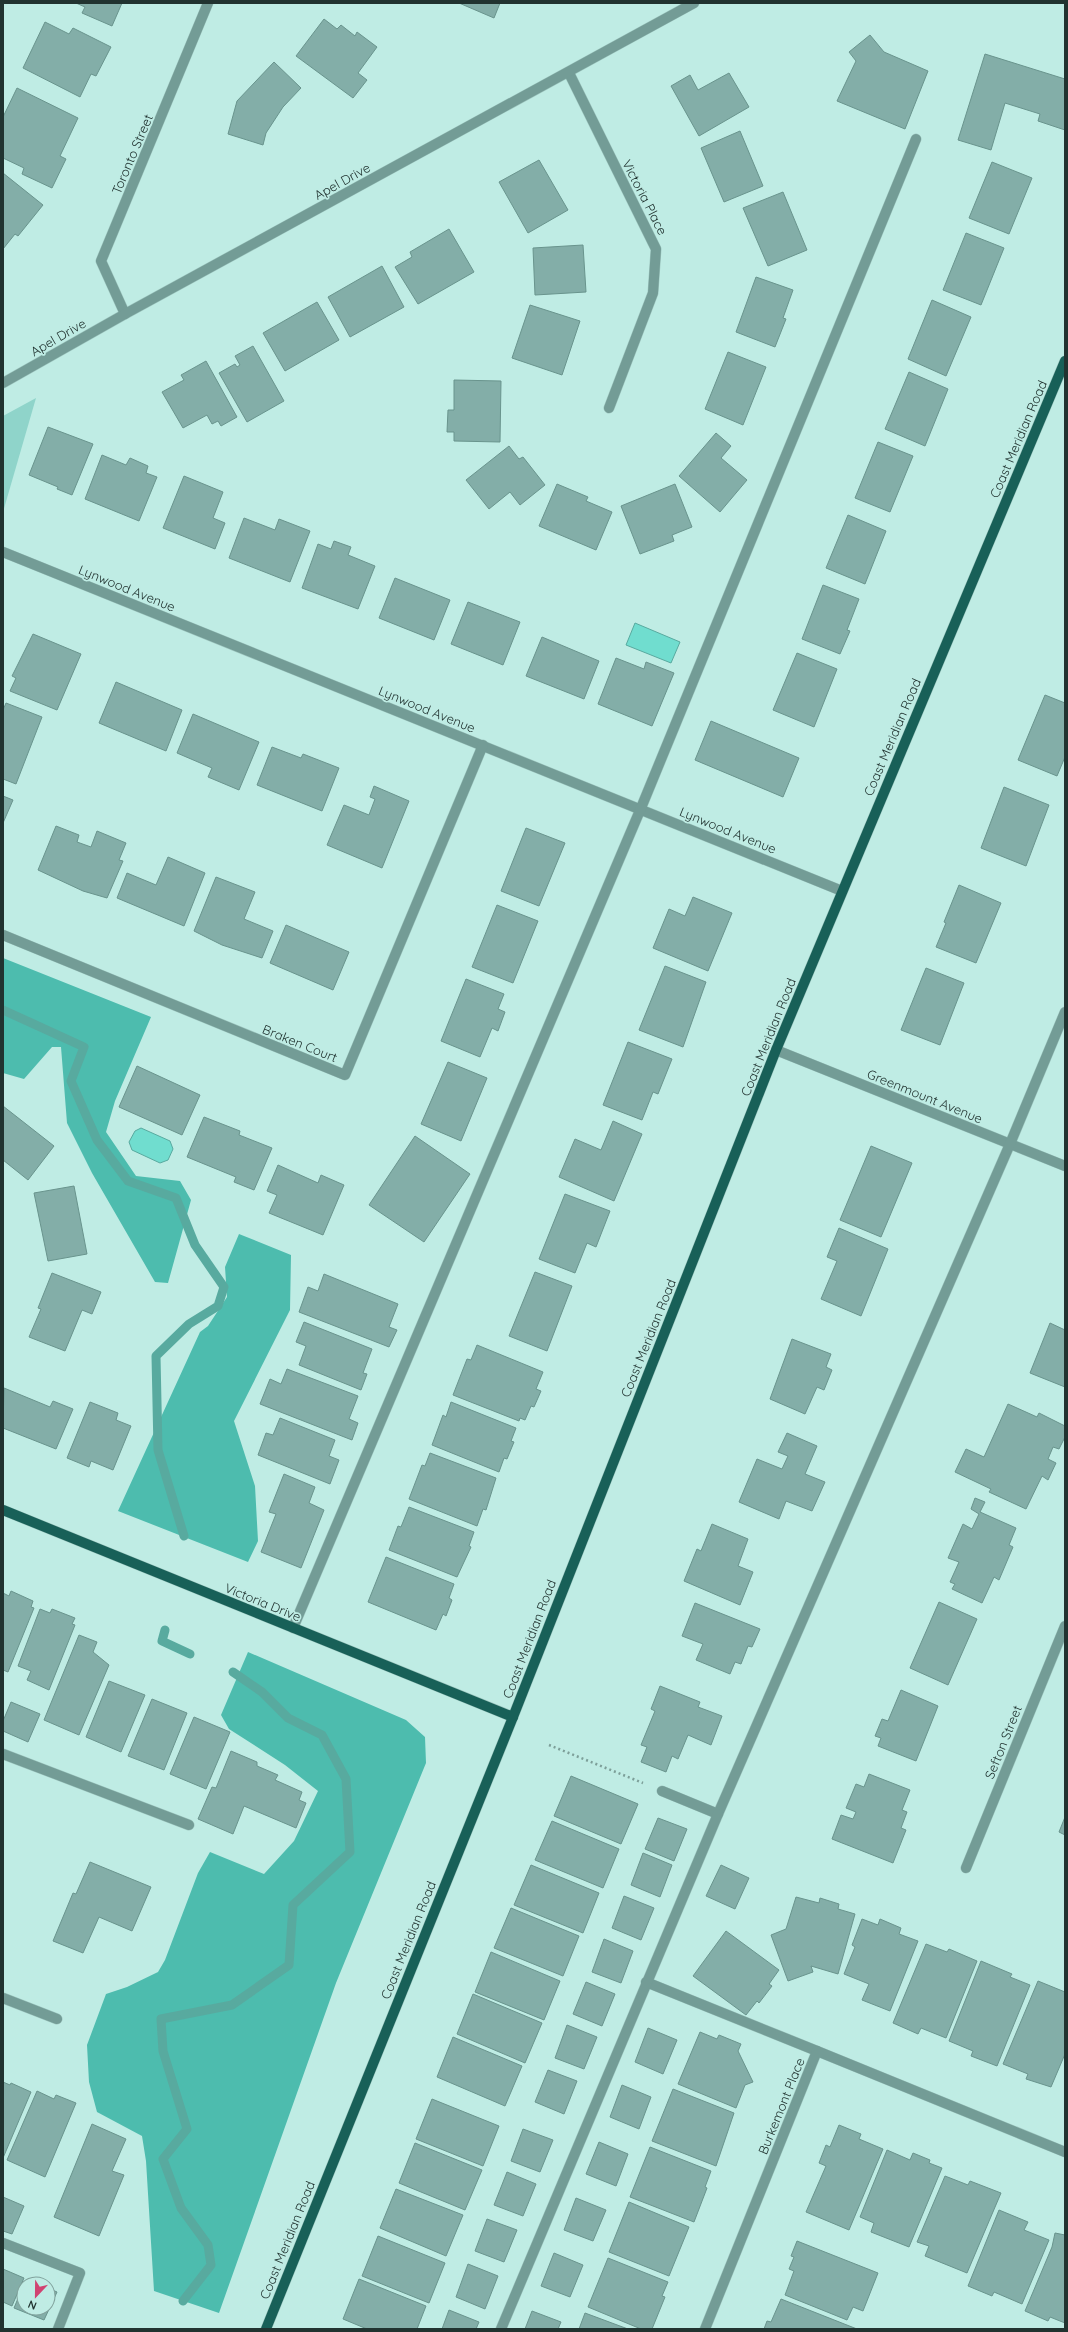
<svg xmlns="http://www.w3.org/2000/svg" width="1068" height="2332" font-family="Quicksand,sans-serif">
	<rect width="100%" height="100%" fill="#bfece4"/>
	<!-- green -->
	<polygon fill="#8fd4ca" points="36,398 3,512 3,416"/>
	<!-- forest -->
	<g fill="#4dbcae">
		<polygon points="3,958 151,1017 115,1101 106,1132 136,1176 180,1181 191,1200 168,1283 155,1282 92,1173 67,1123 61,1047 52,1047 24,1079 3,1073"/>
		<polygon points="239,1234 291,1255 290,1310 234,1421 255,1486 258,1541 248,1562 118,1511 200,1332 208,1326 227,1297 225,1267"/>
		<polygon points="248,1652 406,1720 425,1737 426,1763 336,1983 219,2313 154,2291 146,2161 142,2136 97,2112 89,2082 87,2045 106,1994 127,1987 158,1972 165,1960 198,1873 210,1852 264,1874 294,1841 318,1791 285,1765 229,1729 221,1715"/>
	</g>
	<!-- water -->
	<g fill="#70ddcf" stroke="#58aa9f">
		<polygon points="635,623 680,642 671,663 626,645"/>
		<polygon points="141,1128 170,1141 173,1149 168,1160 160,1163 132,1150 129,1142 135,1131"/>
	</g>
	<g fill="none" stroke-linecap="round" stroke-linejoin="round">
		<!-- stream -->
		<g stroke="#58aa9f" stroke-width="9">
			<polyline points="3,1010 84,1047 71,1081 97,1140 128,1181 176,1198 195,1245 224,1287 218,1306 189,1324 156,1356 158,1450 184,1536"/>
			<polyline points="165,1630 162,1641 190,1654"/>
			<polyline points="183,2301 211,2265 208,2245 181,2208 163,2159 187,2129 163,2051 161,2019 232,2005 289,1965 293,1905 350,1852 346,1779 322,1735 288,1718 262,1692 233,1672"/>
		</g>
	</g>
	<!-- building -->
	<g fill="#83aea8" stroke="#69948d">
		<polygon points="76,3 122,3 112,26 82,13 85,7"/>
		<polygon points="459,3 500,3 494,18"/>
		<polygon points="324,19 337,29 341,25 355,36 357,32 377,47 358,73 367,80 353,98 296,56"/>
		<polygon points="45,22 69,34 73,28 111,47 96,76 91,74 80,97 23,68"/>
		<polygon points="870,35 884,52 928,71 905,129 837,101 856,61 849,52"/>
		<polygon points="985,54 1065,79 1065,130 1038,121 1040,114 1005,103 991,150 958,140"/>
		<polygon points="274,62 301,88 283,107 266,133 263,145 228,134 237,101"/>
		<polygon points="729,73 749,107 699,136 671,86 690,75 698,90"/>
		<polygon points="17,88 78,118 60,156 66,159 52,188 22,174 24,168 3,158 3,117"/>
		<polygon points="740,131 763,186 724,202 701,148"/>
		<polygon points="539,160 568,210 528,233 499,182"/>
		<polygon points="992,162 1032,178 1009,234 969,218"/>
		<polygon points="3,173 43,205 18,236 15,234 3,249"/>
		<polygon points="783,192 807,250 768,266 743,208"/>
		<polygon points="449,229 474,272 418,304 395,267 412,257 410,252"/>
		<polygon points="966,233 1004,248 981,305 943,290"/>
		<polygon points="583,245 586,292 535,295 533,248"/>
		<polygon points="382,266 404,307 350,337 328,297"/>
		<polygon points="756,277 793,290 783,318 786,319 775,347 736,332"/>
		<polygon points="932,300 971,317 946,376 908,359"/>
		<polygon points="317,302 339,340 285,371 263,333"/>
		<polygon points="530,305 580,321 562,375 512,358"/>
		<polygon points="253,346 284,401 247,422 219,373 235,364 237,367 240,365 235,356"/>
		<polygon points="728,352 766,367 743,425 705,409"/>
		<polygon points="206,361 237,417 221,426 218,421 212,424 207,415 183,428 162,392 184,380 181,375"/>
		<polygon points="909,372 948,389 925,446 885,429"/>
		<polygon points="454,380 501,381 500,442 454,441 454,432 447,432 448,410 454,410"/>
		<polygon points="48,427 93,444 72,495 57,489 58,487 29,475"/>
		<polygon points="716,433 731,446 721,458 747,480 720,512 679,476"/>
		<polygon points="878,442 913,456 890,512 855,498"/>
		<polygon points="509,446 519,459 523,457 545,485 520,505 510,492 489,509 466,480"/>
		<polygon points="102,455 126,465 130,458 148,466 146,473 157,477 139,521 85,499"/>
		<polygon points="184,476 223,492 213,518 225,523 215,549 163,528"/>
		<polygon points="557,484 588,497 586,501 612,512 596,550 539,526"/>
		<polygon points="675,484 692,527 672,535 674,541 640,554 621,506"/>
		<polygon points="848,515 886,531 865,584 826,568"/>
		<polygon points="244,518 275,530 279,519 310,531 290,582 229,558"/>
		<polygon points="334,541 351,547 348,555 375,566 358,609 302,588 318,544 331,549"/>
		<polygon points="395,578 450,600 434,640 379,618"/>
		<polygon points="823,585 859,599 847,630 850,631 840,654 802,639"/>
		<polygon points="468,602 520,622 503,665 451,644"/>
		<polygon points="33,634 81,654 57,710 10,691 16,678 12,676"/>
		<polygon points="542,637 599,661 584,699 526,676"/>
		<polygon points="797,653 837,669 814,727 773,710"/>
		<polygon points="616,658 644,669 646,662 674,673 652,726 598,704"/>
		<polygon points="116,682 182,710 166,751 99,723"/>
		<polygon points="1045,695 1065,703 1065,757 1057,776 1018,760"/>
		<polygon points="6,703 42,717 16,784 3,779 3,710"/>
		<polygon points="193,714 259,742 239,790 208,777 212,768 177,753"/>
		<polygon points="711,721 799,758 783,797 695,760"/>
		<polygon points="272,747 301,758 303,754 339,768 322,811 257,785"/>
		<polygon points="374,786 409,801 382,868 327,845 344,805 369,815 375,799 370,797"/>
		<polygon points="1004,787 1049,805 1026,866 981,848"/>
		<polygon points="3,796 13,800 3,823"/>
		<polygon points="56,826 79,835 77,842 91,847 97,831 126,843 119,860 123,861 107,898 83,891 38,870"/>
		<polygon points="526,828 565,843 539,906 501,891"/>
		<polygon points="168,857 205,873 184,926 117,898 127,873 156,885"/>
		<polygon points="216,877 255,892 244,919 273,931 262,958 222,945 194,931"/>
		<polygon points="959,885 1001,903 976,963 936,947 946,923 944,922"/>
		<polygon points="693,897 732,913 708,971 653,948 669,909 685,916"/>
		<polygon points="497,905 538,921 513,983 472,967"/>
		<polygon points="286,925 349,952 333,990 270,963"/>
		<polygon points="665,966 706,982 683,1047 639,1030"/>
		<polygon points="926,968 964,983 940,1045 901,1030"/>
		<polygon points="466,979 504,994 498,1009 505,1012 498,1031 492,1028 480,1057 441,1041"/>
		<polygon points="628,1042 672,1059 658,1094 653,1092 642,1120 603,1105"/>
		<polygon points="448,1062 487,1078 461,1141 421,1124"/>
		<polygon points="137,1066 200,1095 182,1135 119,1107"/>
		<polygon points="3,1106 54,1146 28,1180 3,1160"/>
		<polygon points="204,1117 240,1131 239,1135 272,1148 254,1190 234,1182 236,1177 187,1157"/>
		<polygon points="613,1121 642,1134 614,1201 559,1177 575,1139 601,1150"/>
		<polygon points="415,1136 470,1174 424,1242 369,1205"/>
		<polygon points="871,1146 912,1163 881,1237 840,1220"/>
		<polygon points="278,1165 318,1183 321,1175 344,1185 323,1235 269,1213 277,1195 267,1191"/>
		<polygon points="74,1186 87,1254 48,1261 34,1193"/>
		<polygon points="565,1194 610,1211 596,1247 587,1243 575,1273 539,1259"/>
		<polygon points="839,1228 888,1249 861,1316 821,1299 837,1261 827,1257"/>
		<polygon points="535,1272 572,1286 547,1351 509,1336"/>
		<polygon points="52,1273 101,1292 92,1314 82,1310 65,1351 29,1337 41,1309 38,1308"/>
		<polygon points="324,1274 398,1304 389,1327 397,1330 389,1347 299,1312 308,1287 318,1291"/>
		<polygon points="304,1322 372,1349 363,1373 367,1374 361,1390 299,1365 306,1346 296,1342"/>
		<polygon points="1050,1323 1065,1330 1065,1387 1030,1373"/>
		<polygon points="792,1339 831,1354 826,1367 832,1370 824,1390 817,1387 805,1414 770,1399"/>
		<polygon points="477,1345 543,1372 536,1389 541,1391 534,1407 531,1406 525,1420 520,1418 519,1421 453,1395 467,1359 471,1360"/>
		<polygon points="287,1369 358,1396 349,1419 358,1423 352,1440 260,1404 270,1379 281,1384"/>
		<polygon points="4,1388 50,1407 53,1401 73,1409 56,1449 3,1428"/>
		<polygon points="90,1402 118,1413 116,1420 131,1426 113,1470 91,1461 89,1467 67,1458"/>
		<polygon points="451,1402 516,1428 511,1441 514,1442 507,1459 504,1458 499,1472 432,1445 443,1415 446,1417"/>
		<polygon points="1008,1404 1037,1417 1039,1413 1065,1426 1065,1437 1059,1449 1053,1447 1048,1459 1056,1463 1048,1480 1042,1476 1026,1509 989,1492 991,1489 955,1472 966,1449 984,1457"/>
		<polygon points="280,1418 335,1440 329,1456 339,1460 330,1484 258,1455 266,1433 273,1435"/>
		<polygon points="787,1433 817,1446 805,1474 825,1482 812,1511 786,1501 779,1519 739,1502 757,1459 782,1469 788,1456 778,1452"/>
		<polygon points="430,1453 496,1478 486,1510 483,1509 477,1526 409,1499 422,1465 425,1466"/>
		<polygon points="284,1474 315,1487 309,1503 324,1510 301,1568 261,1552 276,1514 269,1512"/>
		<polygon points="975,1498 985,1502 980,1512 1016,1528 1009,1545 1013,1547 999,1580 994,1577 982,1603 952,1589 955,1584 950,1582 959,1562 948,1558 963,1524 972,1529 979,1514 971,1509"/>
		<polygon points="409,1507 474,1532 469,1546 471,1547 457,1577 389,1550 398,1526 401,1527"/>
		<polygon points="712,1524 748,1539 738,1566 753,1572 740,1605 684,1581 697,1549 701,1551"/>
		<polygon points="386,1557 454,1584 449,1598 452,1600 446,1616 443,1614 436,1630 368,1602"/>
		<polygon points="11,1591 33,1601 31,1607 34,1608 8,1672 3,1670 3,1593 9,1596"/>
		<polygon points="939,1602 977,1619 948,1685 910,1668"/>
		<polygon points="695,1603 760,1629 752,1647 748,1646 741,1664 735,1662 730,1674 696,1660 703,1644 682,1636"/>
		<polygon points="40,1609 50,1613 52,1609 75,1618 72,1624 75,1625 49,1690 27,1680 31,1671 18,1666"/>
		<polygon points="79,1635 97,1642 93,1652 109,1665 79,1735 44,1720"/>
		<polygon points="109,1681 145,1695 121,1752 86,1737"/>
		<polygon points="660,1686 700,1702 698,1707 722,1716 711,1745 688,1735 678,1759 672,1756 666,1772 641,1762 647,1747 641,1745 655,1711 651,1709"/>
		<polygon points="901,1690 938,1706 916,1761 878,1746 881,1738 875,1736 882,1719 888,1721"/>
		<polygon points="152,1699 187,1713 164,1770 128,1756"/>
		<polygon points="11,1702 40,1714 28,1742 3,1731 3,1721"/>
		<polygon points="194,1717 230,1732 206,1789 170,1774"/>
		<polygon points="231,1751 257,1762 257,1766 278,1775 275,1780 302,1792 299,1800 306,1803 296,1828 244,1806 233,1834 198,1819 212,1787 216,1788"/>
		<polygon points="869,1774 910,1790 902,1810 907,1812 901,1828 906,1830 893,1863 832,1839 841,1815 853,1819 856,1812 846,1808 856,1784 864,1787"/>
		<polygon points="571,1776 638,1804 621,1844 554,1816"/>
		<polygon points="1065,1817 1065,1835 1059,1832"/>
		<polygon points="658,1818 687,1829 674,1861 645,1849"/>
		<polygon points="552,1821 619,1849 603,1888 535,1860"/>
		<polygon points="643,1853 672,1865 660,1897 631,1885"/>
		<polygon points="90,1862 151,1887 132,1931 99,1917 83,1953 53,1941 73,1893 76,1894"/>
		<polygon points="531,1865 599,1893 583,1933 514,1905"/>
		<polygon points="721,1865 749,1878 735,1909 706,1896"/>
		<polygon points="624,1896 654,1908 641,1940 612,1928"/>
		<polygon points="796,1897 819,1903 820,1898 839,1904 838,1909 855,1914 838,1974 811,1966 813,1972 788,1981 771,1935 786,1929"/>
		<polygon points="511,1908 579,1936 563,1976 494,1948"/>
		<polygon points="862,1919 878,1925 880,1919 901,1928 899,1934 918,1941 890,2011 862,2000 869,1984 844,1974 855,1947 852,1945"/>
		<polygon points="726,1931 779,1970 769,1984 772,1986 759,2003 757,2001 746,2015 693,1976"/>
		<polygon points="604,1939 633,1951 621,1983 592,1972"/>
		<polygon points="926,1944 947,1952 949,1949 977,1961 946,2038 921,2028 918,2034 893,2023"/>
		<polygon points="491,1952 560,1981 544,2020 475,1992"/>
		<polygon points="981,1961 1012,1974 1010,1977 1030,1985 997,2066 971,2056 973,2051 949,2041"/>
		<polygon points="1038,1981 1065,1992 1065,2054 1051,2087 1026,2079 1028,2074 1003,2064"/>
		<polygon points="586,1982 615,1994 602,2026 573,2014"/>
		<polygon points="473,1994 542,2023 525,2063 457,2034"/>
		<polygon points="567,2025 597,2037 584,2069 555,2058"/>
		<polygon points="648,2028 677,2040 663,2074 635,2062"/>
		<polygon points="700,2032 717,2039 719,2035 741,2044 738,2051 753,2082 745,2085 736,2108 678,2084"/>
		<polygon points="453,2037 522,2066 505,2106 437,2077"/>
		<polygon points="548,2070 577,2081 564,2114 535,2102"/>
		<polygon points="3,2082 10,2085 11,2083 31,2092 3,2158"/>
		<polygon points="622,2085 651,2097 639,2129 610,2117"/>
		<polygon points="673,2089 734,2113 716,2166 652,2141"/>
		<polygon points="37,2091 54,2099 56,2095 76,2103 45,2177 7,2160"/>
		<polygon points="432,2099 499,2126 483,2166 416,2139"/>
		<polygon points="92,2124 126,2139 112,2171 124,2175 99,2236 54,2217"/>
		<polygon points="839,2125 861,2134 859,2139 883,2149 849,2230 806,2212 826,2166 819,2163 826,2145 830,2147"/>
		<polygon points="523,2129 553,2140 540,2172 511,2161"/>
		<polygon points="599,2142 628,2154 616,2186 586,2174"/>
		<polygon points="415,2143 482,2170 465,2210 399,2183"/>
		<polygon points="650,2147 711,2171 705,2187 707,2188 694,2222 630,2197"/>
		<polygon points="887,2150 910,2160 913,2153 930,2160 929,2163 942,2168 909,2247 871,2232 874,2223 860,2217"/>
		<polygon points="507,2172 536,2184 523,2216 494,2205"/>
		<polygon points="945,2176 968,2185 970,2181 1001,2193 967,2273 925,2256 929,2246 917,2242"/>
		<polygon points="396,2189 463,2215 446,2256 380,2228"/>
		<polygon points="3,2197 24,2206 12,2234 3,2231"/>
		<polygon points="576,2198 606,2210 593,2241 564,2230"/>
		<polygon points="629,2202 689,2227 669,2276 609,2252"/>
		<polygon points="999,2210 1028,2222 1024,2230 1049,2240 1022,2304 994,2292 992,2296 968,2286"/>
		<polygon points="487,2219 517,2230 504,2262 475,2251"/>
		<polygon points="1055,2233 1065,2235 1065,2323 1050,2317 1048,2321 1025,2311 1052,2247"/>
		<polygon points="378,2236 445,2263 429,2303 362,2276"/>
		<polygon points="797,2241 878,2273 863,2311 853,2307 847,2320 785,2295 794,2271 789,2269 794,2257 791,2256"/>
		<polygon points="554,2253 583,2265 570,2297 541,2286"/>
		<polygon points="608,2258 668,2282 662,2296 665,2297 652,2329 641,2329 588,2307"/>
		<polygon points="468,2264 498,2276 485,2309 456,2297"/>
		<polygon points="3,2269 24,2278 12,2306 3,2302"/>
		<polygon points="359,2279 426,2306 417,2329 367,2329 343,2319"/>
		<polygon points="24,2284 24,2308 48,2308 48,2288 57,2292 44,2320 14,2308"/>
		<polygon points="781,2299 857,2329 764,2329 767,2321 771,2322"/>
		<polygon points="449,2310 479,2322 476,2329 442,2329"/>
		<polygon points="532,2311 561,2322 558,2329 525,2329"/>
		<polygon points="585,2313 628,2329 579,2329"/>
	</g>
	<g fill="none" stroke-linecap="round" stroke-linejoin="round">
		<defs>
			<g id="minor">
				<polyline points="569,73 656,249 653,293 609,408"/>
				<polyline points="125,314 101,261 208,3"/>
				<polyline points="3,383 125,314 694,3"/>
				<polyline points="3,552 842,891"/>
				<polyline points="3,935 345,1075 483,745"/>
				<polyline points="776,1050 1065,1166"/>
				<polyline points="293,1628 641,808 916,139"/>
				<polyline points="3,1754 189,1825"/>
				<polyline points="662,1791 718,1814 1010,1144 1065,1012"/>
				<polyline points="966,1868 1065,1626"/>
				<polyline points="646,1982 817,2051"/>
				<polyline points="3,1998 57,2019"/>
				<polyline points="3,2243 80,2273 58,2329"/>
				<polyline points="501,2329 718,1814"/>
				<polyline points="705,2329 817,2051 1065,2152"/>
			</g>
			<g id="major">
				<polyline points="3,1510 513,1717"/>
				<polyline points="266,2329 513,1717 776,1050 1065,361"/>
			</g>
		</defs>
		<!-- minor casing -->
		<use href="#minor" stroke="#9fc7c0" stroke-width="11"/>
		<!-- major casing -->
		<use href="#major" stroke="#9fc7c0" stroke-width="11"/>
		<!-- path -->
		<polyline stroke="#7d9f99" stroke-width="2.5" stroke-dasharray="2 3" stroke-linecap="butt" points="549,1745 643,1783"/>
		<!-- minor -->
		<use href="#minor" stroke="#739c96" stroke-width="10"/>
		<!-- major -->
		<use href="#major" stroke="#186058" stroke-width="10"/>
	</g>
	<g text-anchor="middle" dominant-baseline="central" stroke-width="3.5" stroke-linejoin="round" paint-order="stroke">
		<!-- street labels -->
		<g font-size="13" fill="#213330" stroke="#bfece4">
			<text transform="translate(132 154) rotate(-67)">Toronto Street</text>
			<text transform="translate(342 181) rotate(-29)">Apel Drive</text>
			<text transform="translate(645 197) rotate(63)">Victoria Place</text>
			<text transform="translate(58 337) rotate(-30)">Apel Drive</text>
			<text transform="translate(1018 439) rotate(-67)">Coast Meridian Road</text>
			<text transform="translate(127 588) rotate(22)">Lynwood Avenue</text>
			<text transform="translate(427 709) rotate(22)">Lynwood Avenue</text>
			<text transform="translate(892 737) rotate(-67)">Coast Meridian Road</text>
			<text transform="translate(728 830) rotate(22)">Lynwood Avenue</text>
			<text transform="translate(768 1037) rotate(-68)">Coast Meridian Road</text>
			<text transform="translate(300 1043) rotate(22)">Braken Court</text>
			<text transform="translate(925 1096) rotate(22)">Greenmount Avenue</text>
			<text transform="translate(648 1338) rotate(-68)">Coast Meridian Road</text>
			<text transform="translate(263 1602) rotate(22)">Victoria Drive</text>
			<text transform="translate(529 1639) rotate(-69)">Coast Meridian Road</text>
			<text transform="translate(1003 1742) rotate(-68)">Sefton Street</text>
			<text transform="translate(408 1940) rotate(-68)">Coast Meridian Road</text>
			<text transform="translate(781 2106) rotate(-68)">Burkemont Place</text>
			<text transform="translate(287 2240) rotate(-68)">Coast Meridian Road</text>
		</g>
	</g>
	<!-- border -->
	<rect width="1068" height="2332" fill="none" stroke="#213330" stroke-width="8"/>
	<!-- north arrow -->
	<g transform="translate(36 2296) rotate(202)"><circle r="19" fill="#bfece4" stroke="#80a29c"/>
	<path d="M0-3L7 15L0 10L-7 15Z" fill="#d04371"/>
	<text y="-6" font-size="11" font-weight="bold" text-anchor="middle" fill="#213330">N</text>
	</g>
</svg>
